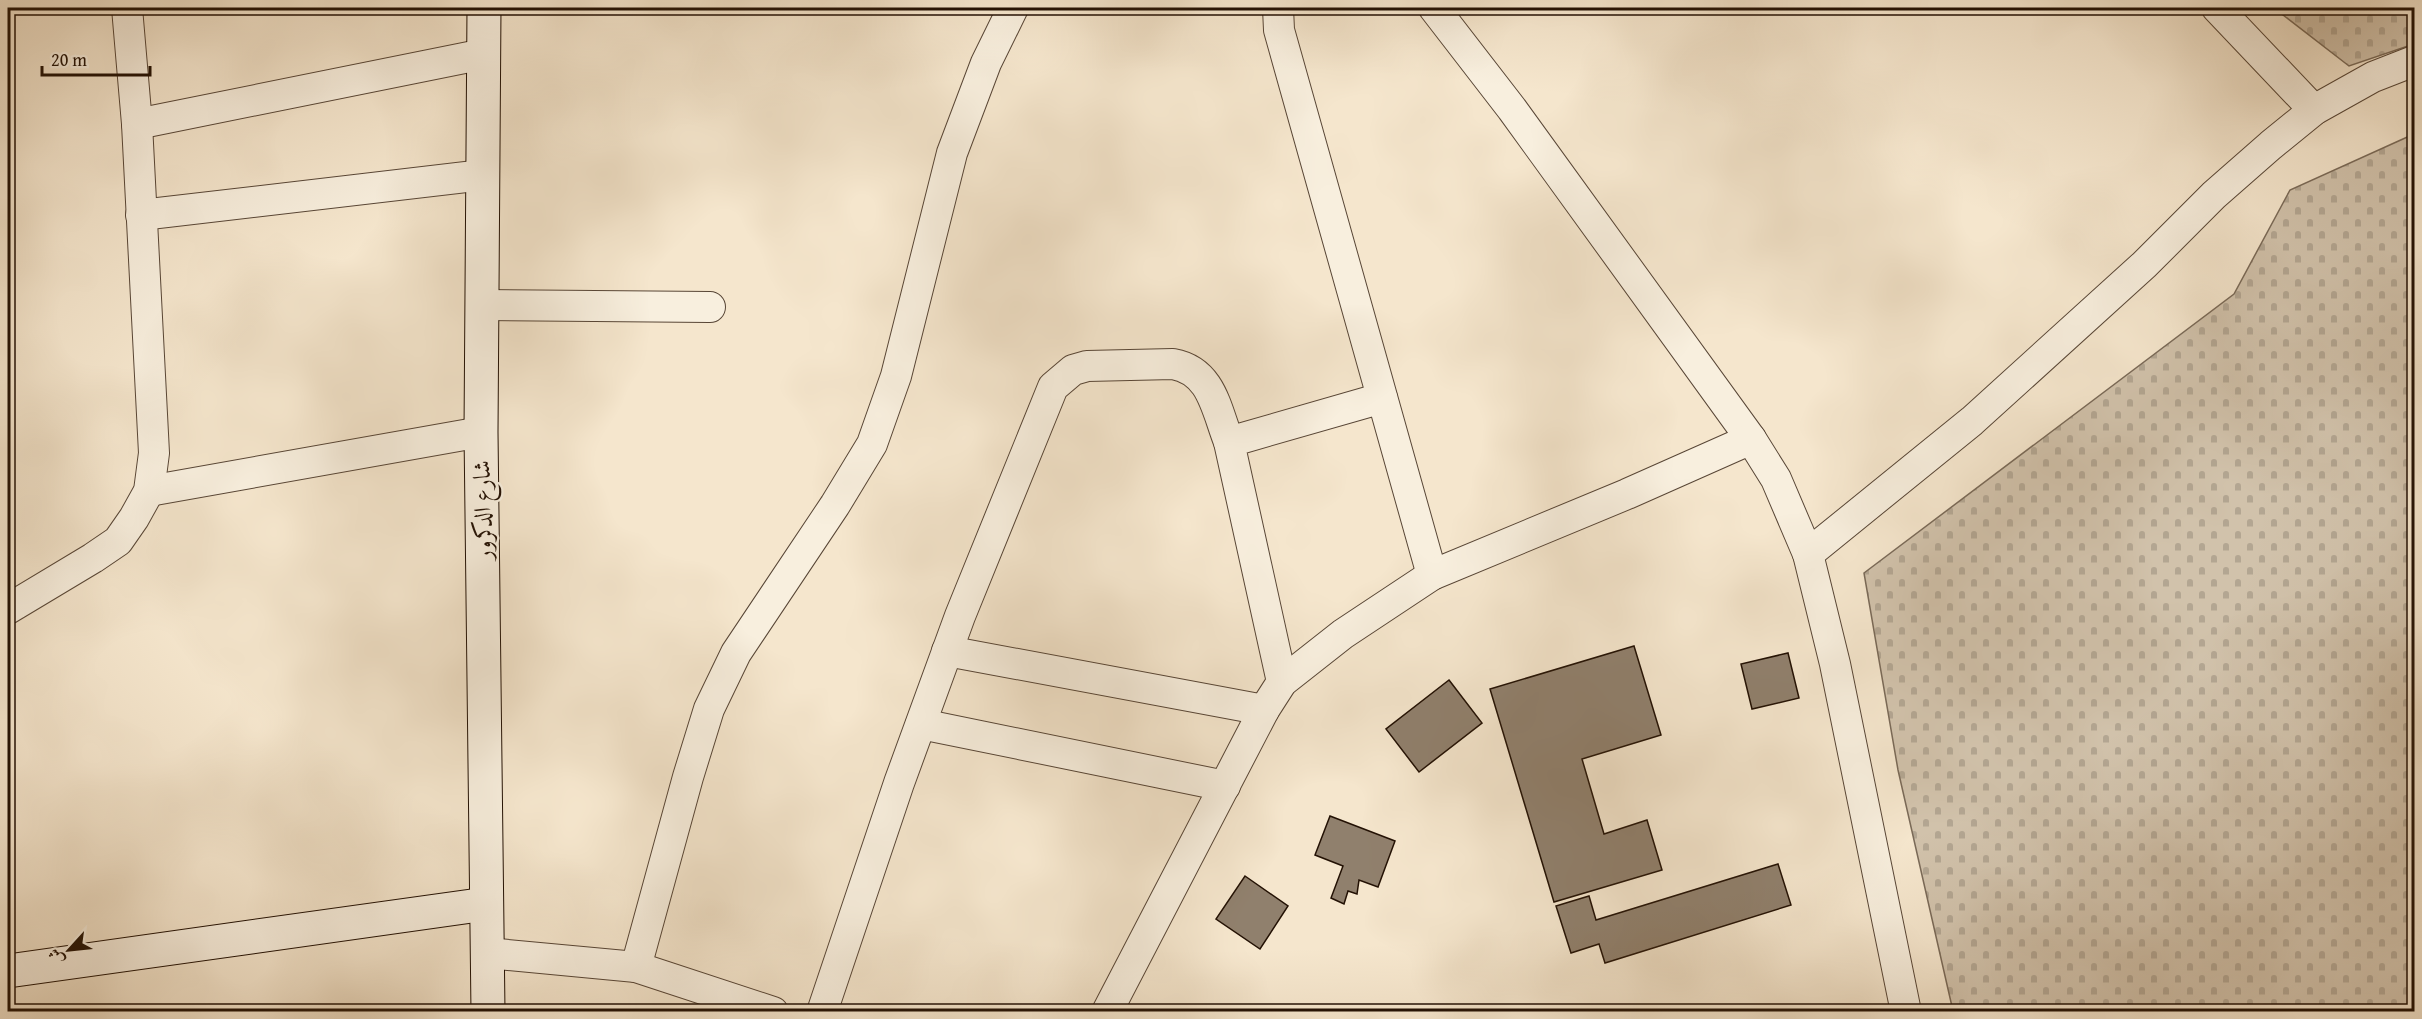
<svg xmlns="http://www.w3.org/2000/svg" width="2422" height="1019" font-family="'Gentium Book Plus',Amiri,serif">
	<defs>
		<pattern id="cemetery-stones" width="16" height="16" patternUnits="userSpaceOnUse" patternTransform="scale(1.5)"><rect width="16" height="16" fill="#d1c2ab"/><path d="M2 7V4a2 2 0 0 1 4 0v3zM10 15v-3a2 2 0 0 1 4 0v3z" fill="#b3a692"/></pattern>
	</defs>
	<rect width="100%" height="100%" fill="#f5e6cd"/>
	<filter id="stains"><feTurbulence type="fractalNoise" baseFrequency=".00333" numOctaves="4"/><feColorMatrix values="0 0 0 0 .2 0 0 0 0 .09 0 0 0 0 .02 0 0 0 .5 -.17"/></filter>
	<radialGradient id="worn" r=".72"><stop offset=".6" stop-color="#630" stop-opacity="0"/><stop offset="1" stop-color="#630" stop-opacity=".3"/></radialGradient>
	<!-- cemetery -->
	<g fill="url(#cemetery-stones)" stroke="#7a6a58" stroke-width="1.5">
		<polygon points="2274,8 2414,8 2414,44 2349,66"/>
		<polygon points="2414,134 2414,1011 1953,1011 1898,770 1864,573 2234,294 2290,190"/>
	</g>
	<!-- building -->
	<g fill="#90806d" stroke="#231104" stroke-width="1.5">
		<polygon points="1634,646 1661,735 1582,759 1604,834 1647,820 1662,870 1554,902 1490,689"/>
		<polygon points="1788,653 1799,698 1752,709 1741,664"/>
		<polygon points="1449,680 1482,723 1419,772 1386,729"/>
		<polygon points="1330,816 1395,841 1378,887 1359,880 1357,894 1348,891 1344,904 1331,898 1343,866 1315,855"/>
		<polygon points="1778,864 1791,905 1605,963 1599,944 1571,953 1556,906 1589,896 1596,920"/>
		<polygon points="1245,876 1288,906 1260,949 1216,919"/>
	</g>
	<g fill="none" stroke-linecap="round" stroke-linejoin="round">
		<defs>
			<g id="street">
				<polyline points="1278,8 1279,30 1432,575"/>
				<polyline points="1434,8 1512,109 1751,439 1776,479 1808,554 1835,664 1906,1012"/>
				<polyline points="2217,8 2314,110"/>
				<polyline points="137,124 484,54"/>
				<polyline points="141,215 483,175"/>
				<polyline points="482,305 710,307"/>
				<polyline points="149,491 481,432"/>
				<polyline points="1808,554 1972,421 2144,265 2214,195 2271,145 2314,110 2373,77 2414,61"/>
				<polyline points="8,609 93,558 118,541 134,518 149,491 154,453 137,124 127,8"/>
				<polyline points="947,651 1264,710"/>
				<polyline points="1282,682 1229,442 1382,398"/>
				<polyline points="921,724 1225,786"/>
				<polyline points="487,953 636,967 773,1012"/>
				<polyline points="636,967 688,777 709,709 736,653 835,505 872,444 896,376 952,153 986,63 1013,8"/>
				<path d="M822,1012L899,783L960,616L1053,387L1073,370L1087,366L1173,364C1212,371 1216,409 1229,442"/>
				<polyline points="1107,1012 1264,710 1282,682 1343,634 1432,575 1627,494 1751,439"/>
			</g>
			<g id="secondary">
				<polyline points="484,8 481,432 488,1012"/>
				<polyline points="8,971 486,904"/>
			</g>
		</defs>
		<!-- street casing -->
		<use href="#street" stroke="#584636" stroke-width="32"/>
		<!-- secondary casing -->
		<use href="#secondary" stroke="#231104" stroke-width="35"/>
		<!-- street -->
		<use href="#street" stroke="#f8efde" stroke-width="30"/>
		<!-- secondary -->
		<use href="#secondary" stroke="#f8efde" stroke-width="33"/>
	</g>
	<g text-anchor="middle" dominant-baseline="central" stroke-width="4.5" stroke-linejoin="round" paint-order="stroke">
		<!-- street labels -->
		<g font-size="24" fill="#231104" stroke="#f8efde">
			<text transform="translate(482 510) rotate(-91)">شارع الدكرور</text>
		</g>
	</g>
	<!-- margin -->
	<rect width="2422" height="1019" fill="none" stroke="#f5e6cd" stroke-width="30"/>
	<rect x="9" y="9" width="2404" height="1001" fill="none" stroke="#231104" stroke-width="3"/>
	<rect x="15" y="15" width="2392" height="989" fill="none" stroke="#231104" stroke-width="1.5"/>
	<!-- north arrow -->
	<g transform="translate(69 950) rotate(243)" stroke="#f8efde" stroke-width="4.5" paint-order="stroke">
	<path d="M0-4.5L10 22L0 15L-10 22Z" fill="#231104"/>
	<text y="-9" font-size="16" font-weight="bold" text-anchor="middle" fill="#231104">ش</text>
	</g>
	<!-- scale -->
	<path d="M42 66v9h108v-9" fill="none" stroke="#231104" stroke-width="3"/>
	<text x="51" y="66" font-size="18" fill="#231104" stroke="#f8efde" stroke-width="4.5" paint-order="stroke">20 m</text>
	<rect width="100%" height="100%" filter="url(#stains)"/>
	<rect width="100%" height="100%" fill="url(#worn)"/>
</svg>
